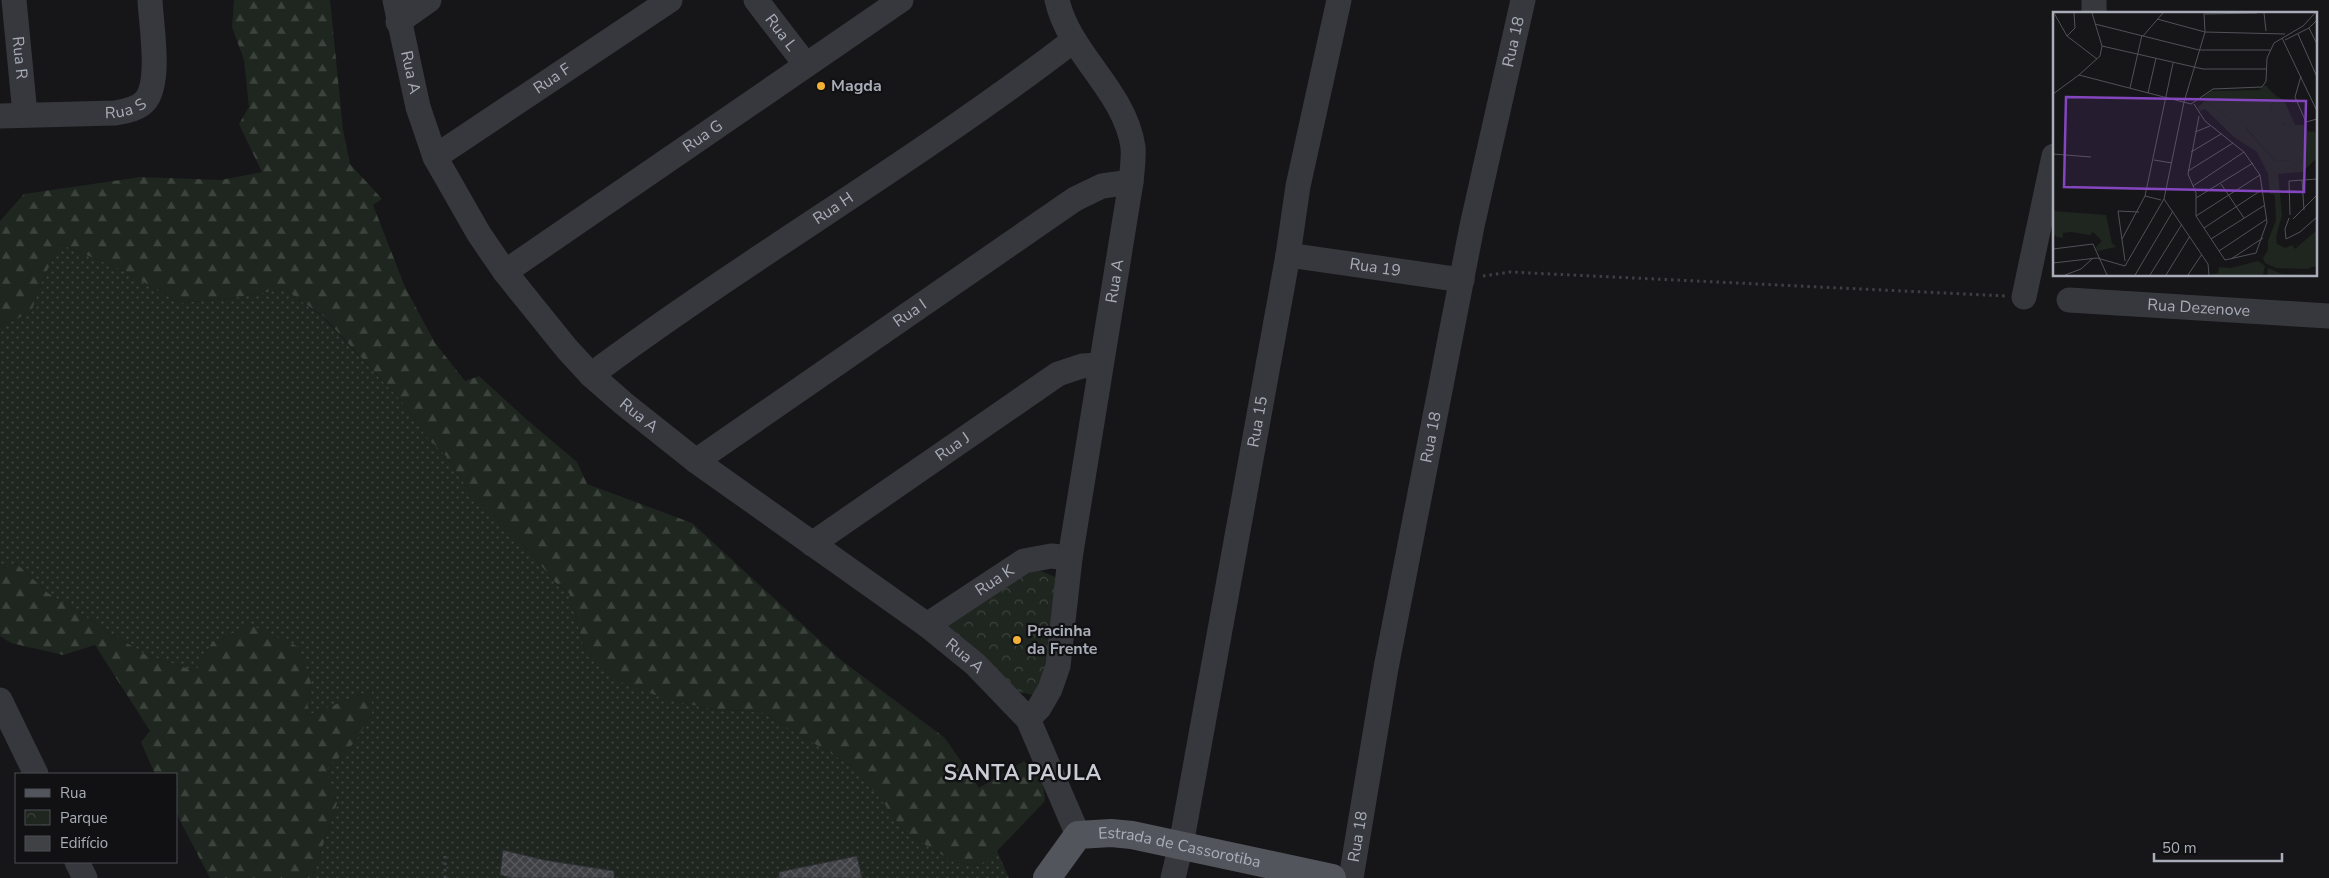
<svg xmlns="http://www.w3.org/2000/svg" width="2329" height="878" font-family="'Nunito Sans',sans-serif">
	<defs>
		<pattern id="grass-dots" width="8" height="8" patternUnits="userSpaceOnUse" patternTransform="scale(1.25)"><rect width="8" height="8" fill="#1e261f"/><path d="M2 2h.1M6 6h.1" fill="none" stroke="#3c433d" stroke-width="1.8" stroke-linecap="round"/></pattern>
		<pattern id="forest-firs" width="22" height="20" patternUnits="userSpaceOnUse" patternTransform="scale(1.25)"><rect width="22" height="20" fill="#1e261f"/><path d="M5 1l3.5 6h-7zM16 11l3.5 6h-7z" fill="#3c433d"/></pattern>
		<pattern id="park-crowns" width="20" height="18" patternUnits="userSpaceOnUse" patternTransform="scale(1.25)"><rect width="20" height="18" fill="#1e261f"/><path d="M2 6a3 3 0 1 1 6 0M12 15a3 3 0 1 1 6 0" fill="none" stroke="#3c433d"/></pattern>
		<pattern id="building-cross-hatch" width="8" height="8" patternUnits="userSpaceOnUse" patternTransform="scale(1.25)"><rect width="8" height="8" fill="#404145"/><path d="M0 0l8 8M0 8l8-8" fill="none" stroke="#595a5e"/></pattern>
	</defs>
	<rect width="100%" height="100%" fill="#161618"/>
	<!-- grass -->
	<polygon fill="url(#grass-dots)" points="60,244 125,271 179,303 228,299 284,289 322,316 404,404 425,435 448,458 467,488 521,542 556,583 569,593 586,655 673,701 714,709 761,712 852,766 887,807 904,832 954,862 978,866 997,851 1009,878 312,878 337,803 325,770 355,742 372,713 372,690 306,716 311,683 212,642 196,671 146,655 48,593 17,564 0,569 0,325 31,313 40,285"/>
	<!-- forest -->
	<g fill="url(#forest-firs)">
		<polygon points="234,0 330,0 343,130 350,164 382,199 373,205 405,287 435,343 465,381 479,376 526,419 577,462 587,484 692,523 841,660 945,738 979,788 1024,761 1043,781 1045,801 997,851 978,866 954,862 904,832 887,807 852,766 761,712 714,709 673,701 624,684 586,655 569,593 556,583 521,542 467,488 448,458 425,435 404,404 323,316 284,289 228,299 179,303 125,271 60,244 40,285 31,313 0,325 0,221 24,194 141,177 221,180 262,172 239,124 249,107 244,60 232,27"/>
		<polygon points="17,564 48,593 146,655 196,671 212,642 251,625 299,647 311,683 306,716 372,690 372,713 355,742 326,770 337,803 312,878 210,878 176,813 176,774 155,774 141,742 150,731 95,645 63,655 11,643 0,636 0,569"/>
	</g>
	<!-- park -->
	<polygon fill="url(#park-crowns)" points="1032,567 1060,579 1056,637 1037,696 1020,692 1005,684 956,643 947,624"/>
	<!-- building -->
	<g fill="url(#building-cross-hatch)" stroke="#303034">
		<polygon points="503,850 544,860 614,871 614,878 512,878 500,875"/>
		<polygon points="857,856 862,878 779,878 779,872"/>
	</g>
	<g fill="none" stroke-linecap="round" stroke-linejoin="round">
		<!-- path -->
		<g stroke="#3d3f44" stroke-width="3" stroke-dasharray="2.5 4" stroke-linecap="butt">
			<polyline points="1483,276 1510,272 2006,296"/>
			<polyline points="445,878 445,855"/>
		</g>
		<!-- minor -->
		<g stroke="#37383d" stroke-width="25">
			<path id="s1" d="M14,0L25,114"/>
			<path id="s2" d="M395,0L418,107L435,157L479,234L505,272L567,349L591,375L623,403L696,461L927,625L975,664L1028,719L1078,835"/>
			<path id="s3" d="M756,0L806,65"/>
			<polyline points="2094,14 2094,0"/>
			<polyline points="398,22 429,0"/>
			<path id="s4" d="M0,116L115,113C126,111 139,109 146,100C161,80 151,24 150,0"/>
			<path id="s5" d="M435,157L670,0"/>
			<path id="s6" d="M1288,255L1462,280"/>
			<path id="s7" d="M505,272L901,0"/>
			<polyline points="2024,297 2054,156"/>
			<path id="s8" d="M2069,300L2329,316"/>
			<path id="s9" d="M591,375C748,258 918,160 1074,40"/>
			<path id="s10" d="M696,461L1075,199L1102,186L1131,182"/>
			<path id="s11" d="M812,544L1058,374L1082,366L1100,365"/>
			<path id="s12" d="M927,625L1024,561L1051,556L1070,558"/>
			<polyline points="0,700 36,774"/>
			<path id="s13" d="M1028,719L1039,708L1050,689L1058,666L1070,558L1131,182C1132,171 1134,158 1133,147C1125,91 1069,54 1057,0"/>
			<polyline points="77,862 85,878"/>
			<path id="s14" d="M1173,878L1181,845L1288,255L1298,186L1339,0"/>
			<path id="s15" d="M1351,878L1386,668L1472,226L1523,0"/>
		</g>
		<!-- major -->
		<path stroke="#53555c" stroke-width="28" id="s16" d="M1047,878L1078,835L1111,833L1132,835L1332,878"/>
	</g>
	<!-- markers -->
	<g fill="#f2b134" stroke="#111113" stroke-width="2">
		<circle cx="821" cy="86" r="5"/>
		<circle cx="1017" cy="640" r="5"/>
	</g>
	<g text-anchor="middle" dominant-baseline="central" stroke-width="4.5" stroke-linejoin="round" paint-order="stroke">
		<!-- street labels -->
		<g font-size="16" fill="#a8adb8" stroke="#111113">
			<text stroke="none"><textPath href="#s3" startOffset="41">Rua L</textPath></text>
			<text stroke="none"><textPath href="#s15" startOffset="852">Rua 18</textPath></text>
			<text stroke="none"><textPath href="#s1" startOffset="58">Rua R</textPath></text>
			<text stroke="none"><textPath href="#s2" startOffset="74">Rua A</textPath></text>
			<text stroke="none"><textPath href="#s5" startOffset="141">Rua F</textPath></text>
			<text stroke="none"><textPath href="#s4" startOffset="126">Rua S</textPath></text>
			<text stroke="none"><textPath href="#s7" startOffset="240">Rua G</textPath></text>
			<text stroke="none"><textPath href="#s9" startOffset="294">Rua H</textPath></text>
			<text stroke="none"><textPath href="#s6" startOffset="88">Rua 19</textPath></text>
			<text stroke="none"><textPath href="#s13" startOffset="451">Rua A</textPath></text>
			<text stroke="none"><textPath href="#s8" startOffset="130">Rua Dezenove</textPath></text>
			<text stroke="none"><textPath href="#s10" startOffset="260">Rua I</textPath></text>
			<text stroke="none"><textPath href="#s2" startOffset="494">Rua A</textPath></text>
			<text stroke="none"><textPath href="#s14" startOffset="464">Rua 15</textPath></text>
			<text stroke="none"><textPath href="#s15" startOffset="448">Rua 18</textPath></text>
			<text stroke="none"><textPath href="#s11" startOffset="171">Rua J</textPath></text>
			<text stroke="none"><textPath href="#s12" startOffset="81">Rua K</textPath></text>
			<text stroke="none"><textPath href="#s2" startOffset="899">Rua A</textPath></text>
			<text stroke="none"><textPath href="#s15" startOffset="42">Rua 18</textPath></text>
			<text stroke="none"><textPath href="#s16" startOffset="156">Estrada de Cassorotiba</textPath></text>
		</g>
		<!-- poi labels -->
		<g font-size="16" font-weight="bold" fill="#a8adb8" stroke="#111113" text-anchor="start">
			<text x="831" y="86">Magda</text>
			<text x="1027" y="631">Pracinha<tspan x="1027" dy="18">da Frente</tspan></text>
		</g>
		<!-- district labels -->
		<g font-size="21" font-weight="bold" letter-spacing="1" fill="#c9ccd4" stroke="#111113">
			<text x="1023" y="773">SANTA PAULA</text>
		</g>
	</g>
	<!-- overview -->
	<g transform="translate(2053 12)">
		<rect width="264" height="264" fill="#161618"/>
		<path d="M212,73L223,84L216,103L230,113L232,110L237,112L250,121L261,119L264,124L258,145L249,147L245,154L233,148L222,149L194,117L192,111L174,105L148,86L158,79L206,78Z" fill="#1e261f"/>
		<path d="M223,84L231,88L242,113H251L256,120L250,121L232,110L226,115L221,112V106L214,108ZM152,89L174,105L192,111L194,118L222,149L233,148L245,154L249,147L258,144L261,127L264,128L263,147L249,160L225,162L229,203L223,225L224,232L232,236L239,233L242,237L264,218V254L254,257L223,256L212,251L210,246L215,238V229L223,208L222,186L221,182H217L215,162L204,140L181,125L152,97L147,99L145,95ZM0,199L53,203L59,231L63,235L44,239L43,235L49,229L40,220L37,223L18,220L10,221V226L4,225L0,222ZM205,249L212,254L210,263H157L165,261L166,255L178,256ZM215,256L229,262L264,263H214Z" fill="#1e261f"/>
		<path fill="none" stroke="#505258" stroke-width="1" d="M1,1L14,24L44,47M39,1L49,34M211,1L213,19M152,2L204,1M104,7L152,20L232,22M42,12L146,38H217M256,16L264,32M245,22L264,65M14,24L22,16L21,1M90,24L110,1M229,26L264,99M232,28L256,16L264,8M49,34L150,57H213M26,63L47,44L49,34M248,64L242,85L253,110L264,107M77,76L89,23M95,81L103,46M0,82L26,63L138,92L160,77L209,75L213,69L214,46L221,31L250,14L262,1M141,92L152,109L191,140L207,163L214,210L203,241L172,248L143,204V181L135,162L146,104M142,120L157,114M138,140L168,122M0,142L38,145M101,148L119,151M135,159L180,131M249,168L251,198M168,172L191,206M140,174L191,140M92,184L108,188M143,186L200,151M111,187L155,252L156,263M237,203L236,169L264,167M143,204L207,163M236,206L232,217L233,227L247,220L264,205M240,207L264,183M151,216L210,177M69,227L92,184L120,51M158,227L212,193M0,237L40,232L54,263M166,239L214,207M178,247L210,226M72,249L65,199L86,200M0,251L44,246L72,254M72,254L111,187L131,90L152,20L151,1M12,263L28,257L39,247M82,263L120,199M97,263L129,212M113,263L137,224M135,263L149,242"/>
		<path fill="#8446be" fill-opacity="0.15" stroke="#8446be" stroke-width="2.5" d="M13,85L253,89L251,180L11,175Z"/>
		<rect width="264" height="264" fill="none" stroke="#a8adb8" stroke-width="2.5"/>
	</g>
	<!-- legend -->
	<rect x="15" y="773" width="162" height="90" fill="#111113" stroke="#4d4f55"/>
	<rect x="25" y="789" width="25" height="8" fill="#53555c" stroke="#4d4f55"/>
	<text x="60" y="798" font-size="15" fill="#a8adb8">Rua</text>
	<rect x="25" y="810" width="25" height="15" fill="url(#park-crowns)" stroke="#4d4f55"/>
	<text x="60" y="823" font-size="15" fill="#a8adb8">Parque</text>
	<rect x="25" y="836" width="25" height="15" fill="#404145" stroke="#4d4f55"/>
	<text x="60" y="848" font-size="15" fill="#a8adb8">Edifício</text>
	<!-- scale -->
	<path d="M2154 853v8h128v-8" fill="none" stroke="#a8adb8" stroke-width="2.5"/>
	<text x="2162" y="853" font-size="15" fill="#a8adb8" stroke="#111113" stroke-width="4" paint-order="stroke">50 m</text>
</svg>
